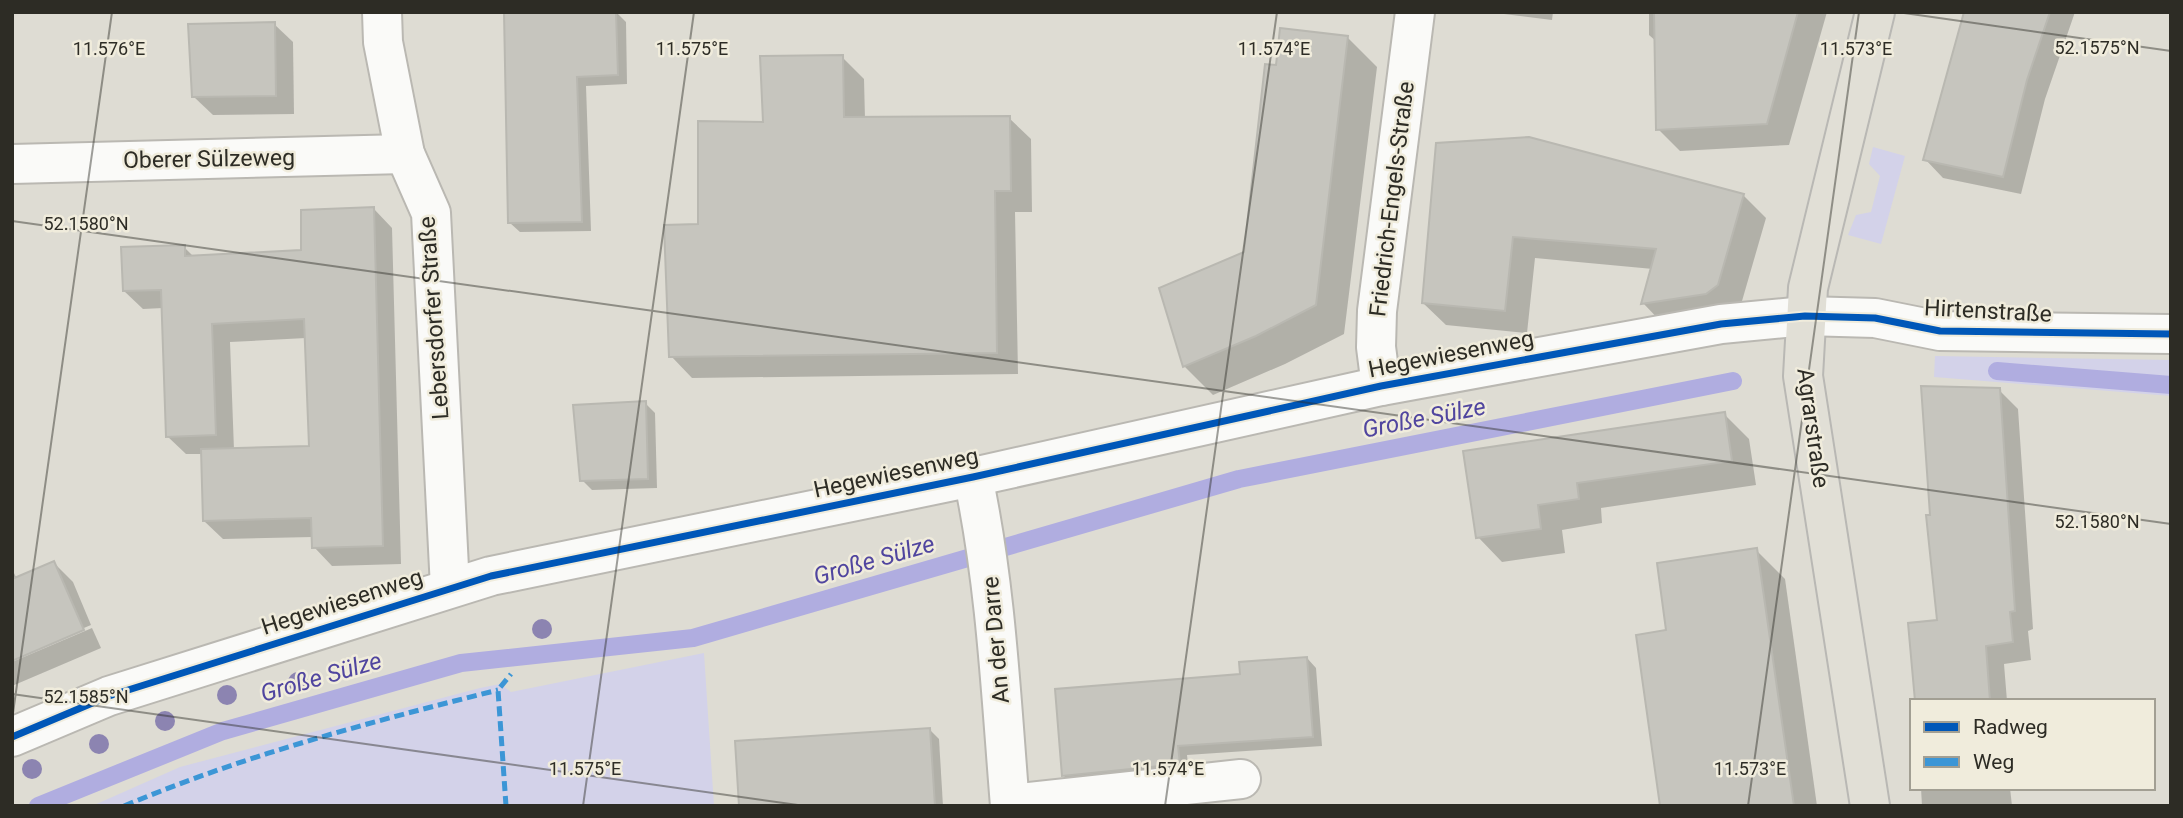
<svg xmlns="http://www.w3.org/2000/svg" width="2183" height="818" font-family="Roboto,sans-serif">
	<rect width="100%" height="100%" fill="#dedcd3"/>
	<!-- green -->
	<g fill="#d3d2e9">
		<polygon points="1873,147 1905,156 1881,244 1848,235 1856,215 1871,212 1880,176 1869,164"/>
		<polygon points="1935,356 2171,360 2171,396 1934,377"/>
		<polygon points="704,653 714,806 92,806 180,767 480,688 500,684 511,692"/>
	</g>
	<!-- shadow -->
	<g fill="#0003" fill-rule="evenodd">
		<polygon points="506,12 616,12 626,22 627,84 586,86 591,231 520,232 510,223"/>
		<polygon points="1488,12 1553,12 1552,20"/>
		<polygon points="1649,12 1827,12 1789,145 1680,151 1658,129 1657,42 1649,35"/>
		<polygon points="1968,12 2075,12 2045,99 2021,194 1943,178 1925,159"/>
		<polygon points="274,24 293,42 294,114 213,115 194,97"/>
		<polygon points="1348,38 1377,67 1344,334 1285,364 1213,395 1184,366 1246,253 1277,67"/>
		<polygon points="842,57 864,79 865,119 1009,118 1031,139 1032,212 1015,212 1018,374 692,378 671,356 700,226 765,124"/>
		<polygon points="1529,139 1744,196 1766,218 1740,308 1665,326 1643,303 1653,269 1535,258 1527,333 1446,325 1423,303"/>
		<path d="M374,209L392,228L401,564L332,566L314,547L313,537L223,539L204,521L203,454H186L167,436L163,308L143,309L124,291L184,247L194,257L303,251ZM306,338L310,448L234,450L230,342Z"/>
		<polygon points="1999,390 2018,409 2033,629 2028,631 2031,660 2004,664 2007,701 1915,701 1939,622 1932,517"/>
		<polygon points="645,403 655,413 657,488 592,490 582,480 574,406"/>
		<polygon points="1724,414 1749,439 1756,485 1601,508 1602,523 1562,530 1565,553 1502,562 1478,537 1465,453"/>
		<polygon points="1756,550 1785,579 1817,806 1662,806 1668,632"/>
		<polygon points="54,563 73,582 91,625 12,658 12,569 17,579"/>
		<polygon points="92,628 101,648 12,686 12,662"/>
		<polygon points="1307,658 1316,668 1322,746 1187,755 1189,773 1073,785 1063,775 1242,675"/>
		<polygon points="929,729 939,739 943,806 741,806"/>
		<polygon points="1921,788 2010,788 2012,806 1922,806"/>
	</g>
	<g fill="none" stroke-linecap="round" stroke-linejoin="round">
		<!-- stream -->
		<g stroke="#b0ade0" stroke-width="18">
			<polyline points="1997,371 2171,385"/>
			<polyline points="38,806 223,731 461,663 693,638 1239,479 1733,381"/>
		</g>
	</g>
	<!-- building -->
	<g fill="#c6c5be" stroke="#b9b8b1" stroke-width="2">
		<polygon points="504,12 616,12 618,75 577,77 582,222 508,223"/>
		<polygon points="1654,12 1798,12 1767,124 1656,130"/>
		<polygon points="1964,12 2050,12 2027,80 2003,177 1923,160"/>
		<polygon points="275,22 276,96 192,97 188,24"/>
		<polygon points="1280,28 1348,36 1316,305 1256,336 1183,367 1159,288 1244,252 1265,64 1276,65"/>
		<polygon points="843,55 844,117 1010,116 1011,191 995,191 997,353 669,357 664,225 698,224 698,121 763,122 760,56"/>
		<polygon points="1529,137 1744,194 1718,285 1706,294 1641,304 1656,249 1513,237 1505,311 1422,303 1436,143"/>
		<polygon points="374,207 383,546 312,548 311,518 203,521 201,449 309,446 304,319 212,324 216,435 166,437 161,290 123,291 121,247 185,245 185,256 301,250 301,210"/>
		<polygon points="1921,386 2000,388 2015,611 2010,612 2013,642 1986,646 1990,701 1915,701 1908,623 1937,620 1926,515 1930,515"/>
		<polygon points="646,401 648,479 580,481 573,405"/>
		<polygon points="1725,412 1732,461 1577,483 1579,499 1538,505 1541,529 1476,538 1463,451"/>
		<polygon points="1757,548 1794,806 1660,806 1636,635 1666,630 1657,563"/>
		<polygon points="54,561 84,630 12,661 12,579"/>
		<polygon points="1307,657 1313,737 1178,746 1180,764 1062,776 1055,689 1240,674 1239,662"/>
		<polygon points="930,728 935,806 739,806 735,741"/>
	</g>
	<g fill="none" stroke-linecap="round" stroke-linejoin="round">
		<defs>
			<g id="minor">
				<polyline points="382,12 383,42 405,154 431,213 450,588"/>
				<polyline points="12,164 405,154"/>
				<polyline points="1381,386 1376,347 1377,311 1415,12"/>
				<path d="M973,477C996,585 1001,696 1010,806"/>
				<polyline points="12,737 109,696 491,576 973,477 1381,386 1721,324 1805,316 1875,318 1940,331 2171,334"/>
				<polyline points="1010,804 1241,779"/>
			</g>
			<polyline id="major" points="1870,806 1803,376 1808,288 1875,12"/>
		</defs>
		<!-- minor casing -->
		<use href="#minor" stroke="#bab8b2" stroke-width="42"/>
		<!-- major casing -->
		<use href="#major" stroke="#b9b8b4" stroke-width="42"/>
		<!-- minor -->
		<use href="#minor" stroke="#fafaf8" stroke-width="38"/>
		<!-- major -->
		<use href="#major" stroke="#e1dfd6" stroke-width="38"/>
		<!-- quiet -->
		<g stroke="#3c96d6" stroke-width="5" stroke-dasharray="10 5" stroke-linecap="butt">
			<path d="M124,806C245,755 370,722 498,690"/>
			<polyline points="506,806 498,690 511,674"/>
		</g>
		<defs>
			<polyline id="cycleway" points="12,737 109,696 491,576 973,477 1381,386 1721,324 1805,316 1875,318 1940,331 2171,334"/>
		</defs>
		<!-- cycleway casing -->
		<use href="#cycleway" stroke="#f0ecdc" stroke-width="11"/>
		<!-- cycleway -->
		<use href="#cycleway" stroke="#0057b8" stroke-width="7"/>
	</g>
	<!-- trees -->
	<g fill="#8c84b1">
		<circle cx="542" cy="629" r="10"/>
		<circle cx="298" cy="682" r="10"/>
		<circle cx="227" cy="695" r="10"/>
		<circle cx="165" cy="721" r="10"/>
		<circle cx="99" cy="744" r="10"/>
		<circle cx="32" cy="769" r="10"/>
	</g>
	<!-- ticks -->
	<path fill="none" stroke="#2d2c25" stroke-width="2" stroke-opacity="0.45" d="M1897,12L2171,51M12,221L2171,524M12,694L805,806M12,720L112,12M583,806L694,12M1165,806L1277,12M1748,806L1859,12"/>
	<g text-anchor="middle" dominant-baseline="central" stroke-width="5" stroke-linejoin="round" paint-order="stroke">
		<!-- street labels -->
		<g font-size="23" fill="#2d2c25" stroke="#f0ecdc">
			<text transform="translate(209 159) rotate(-1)">Oberer Sülzeweg</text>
			<text transform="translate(1392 199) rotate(-83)">Friedrich-Engels-Straße</text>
			<text transform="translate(1988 311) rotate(3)">Hirtenstraße</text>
			<text transform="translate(434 318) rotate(-94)">Lebersdorfer Straße</text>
			<text transform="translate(1451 354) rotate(-11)">Hegewiesenweg</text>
			<text transform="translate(1813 428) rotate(82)">Agrarstraße</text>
			<text transform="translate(896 473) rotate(-12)">Hegewiesenweg</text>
			<text transform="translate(342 602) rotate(-18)">Hegewiesenweg</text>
			<text transform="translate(996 640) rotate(-95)">An der Darre</text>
		</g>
		<!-- water labels -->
		<g font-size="24" font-style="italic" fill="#50459f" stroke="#f0ecdc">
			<text transform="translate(1424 418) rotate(-11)">Große Sülze</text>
			<text transform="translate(874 560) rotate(-16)">Große Sülze</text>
			<text transform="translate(321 677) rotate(-16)">Große Sülze</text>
		</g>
	</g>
	<g font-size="18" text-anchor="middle" fill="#2d2c25" stroke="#f0ecdc" stroke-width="5" stroke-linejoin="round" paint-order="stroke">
		<text x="2097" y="54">52.1575°N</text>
		<text x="109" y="55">11.576°E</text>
		<text x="692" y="55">11.575°E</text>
		<text x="1274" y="55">11.574°E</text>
		<text x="1856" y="55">11.573°E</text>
		<text x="86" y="230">52.1580°N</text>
		<text x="2097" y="528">52.1580°N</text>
		<text x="86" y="703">52.1585°N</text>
		<text x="585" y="775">11.575°E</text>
		<text x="1168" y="775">11.574°E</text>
		<text x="1750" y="775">11.573°E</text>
	</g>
	<!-- border -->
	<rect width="2183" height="818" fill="none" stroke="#2d2c25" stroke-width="28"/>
	<!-- legend -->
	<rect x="1910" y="699" width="245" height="91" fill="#f0ecdc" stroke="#a29f93" stroke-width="2"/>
	<rect x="1924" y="722" width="35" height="10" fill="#0057b8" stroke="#a29f93" stroke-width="2"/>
	<text x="1973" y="734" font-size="21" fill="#2d2c25">Radweg</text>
	<rect x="1924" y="757" width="35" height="10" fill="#3c96d6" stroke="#a29f93" stroke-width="2"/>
	<text x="1973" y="769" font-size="21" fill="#2d2c25">Weg</text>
</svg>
